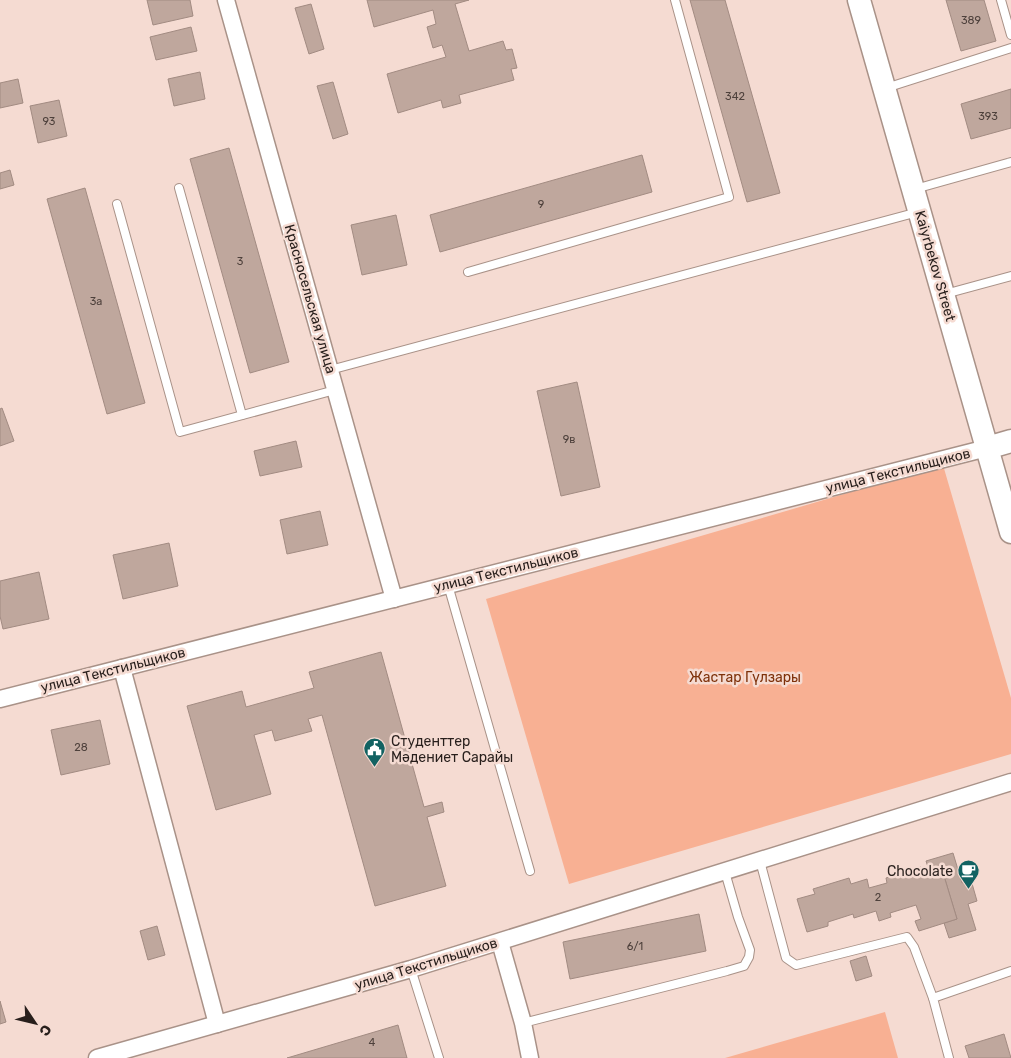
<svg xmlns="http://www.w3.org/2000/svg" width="1011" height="1058" font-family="Rubik,sans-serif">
	<rect width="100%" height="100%" fill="#f5dbd2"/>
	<!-- green -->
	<g fill="#f8b093">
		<polygon points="943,465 1011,698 1011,754 569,884 486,599"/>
		<polygon points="885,1012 898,1058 725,1058"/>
	</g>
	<!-- building -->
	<g fill="#bfa79d" stroke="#a28b82">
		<polygon points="147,0 190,0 193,16 153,25"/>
		<polygon points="367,0 469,0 455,4 469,51 503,41 506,50 512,49 517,68 511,69 514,80 459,95 461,103 443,108 441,100 398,113 387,74 446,57 442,45 433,48 427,27 436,24 433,10 374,27"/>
		<polygon points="690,0 725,0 780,193 747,202"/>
		<polygon points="946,0 984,0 996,41 961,51"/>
		<polygon points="311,4 324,49 309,54 295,8"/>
		<polygon points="191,27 197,51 156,60 150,37"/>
		<polygon points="200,72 205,99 174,106 168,79"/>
		<polygon points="18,79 23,103 0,108 0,83"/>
		<polygon points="333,82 348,134 333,139 317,86"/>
		<polygon points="1011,89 1011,128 971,139 961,104"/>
		<polygon points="59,100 67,136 38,143 30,106"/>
		<polygon points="229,148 289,362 250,373 190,159"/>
		<polygon points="642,155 652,192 440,252 430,215"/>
		<polygon points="10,170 14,185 0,189 0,173"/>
		<polygon points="85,188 145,403 107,414 47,199"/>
		<polygon points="396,215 407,265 362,275 351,225"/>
		<polygon points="577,382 600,487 561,496 537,391"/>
		<polygon points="2,408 14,441 0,446 0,409"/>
		<polygon points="296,441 302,467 260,476 254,451"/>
		<polygon points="320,511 328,545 287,554 280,520"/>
		<polygon points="169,543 178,586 123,599 113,555"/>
		<polygon points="39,572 49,619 3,629 0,616 0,581"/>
		<polygon points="381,652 424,807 442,802 444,812 427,817 446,886 375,906 322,715 308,719 312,731 275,741 272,730 254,735 271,794 216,810 187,706 242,691 246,707 314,688 309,672"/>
		<polygon points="100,720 110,764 61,775 51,730"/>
		<polygon points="953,853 962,883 971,880 977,901 968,904 976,930 949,938 944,923 957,919 941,866 929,870 926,861"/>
		<polygon points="941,866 957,919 919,931 915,921 921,919 916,905 890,913 891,917 879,921 876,911 854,918 853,914 828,922 828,926 807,932 797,899 815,894 813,889 849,878 851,884 867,879 869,888 887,883 886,878 921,867 923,872"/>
		<polygon points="699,914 706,951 570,979 563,942"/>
		<polygon points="157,926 165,955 148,960 140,931"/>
		<polygon points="866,956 872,976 856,981 850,961"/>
		<polygon points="0,1001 6,1022 0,1024"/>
		<polygon points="398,1025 407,1058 287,1058"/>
		<polygon points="1004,1034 1011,1058 969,1058 965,1046"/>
	</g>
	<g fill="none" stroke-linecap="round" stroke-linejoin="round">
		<defs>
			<g id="lane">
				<polyline points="1001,0 1011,35"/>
				<polyline points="886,88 1011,48"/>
				<polyline points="179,188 242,415"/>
				<polyline points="915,189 1011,162"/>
				<polyline points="117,204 180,432 335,390"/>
				<polyline points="468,272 729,197 675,0"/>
				<polyline points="945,294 1011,276"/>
				<polyline points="330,370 918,212"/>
				<polyline points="448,585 530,871"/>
				<polyline points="760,861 786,958 796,965 907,937 914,947 933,998"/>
				<polyline points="411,969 439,1058"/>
				<polyline points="523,1023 727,971 744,966 749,957 750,950 738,917 725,872"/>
				<polyline points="949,1058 933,998 1011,971"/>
			</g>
			<g id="street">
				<polyline points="226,0 394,599"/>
				<polyline points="122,668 217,1024"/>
				<polyline points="0,699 987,448"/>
				<polyline points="500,942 523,1023 530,1058"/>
				<polyline points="97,1058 411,969 1011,782"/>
			</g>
			<g id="secondary">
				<polyline points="859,0 1011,532"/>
				<polyline points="987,448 1011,441"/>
			</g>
		</defs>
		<!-- lane casing -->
		<use href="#lane" stroke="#a99288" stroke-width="10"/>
		<!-- street casing -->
		<use href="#street" stroke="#a99288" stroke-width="19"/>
		<!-- secondary casing -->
		<use href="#secondary" stroke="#a99288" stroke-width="25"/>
		<!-- lane -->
		<use href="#lane" stroke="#fff" stroke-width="8"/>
		<!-- street -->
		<use href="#street" stroke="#fff" stroke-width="16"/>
		<!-- secondary -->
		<use href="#secondary" stroke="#fff" stroke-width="22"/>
	</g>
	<!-- icons -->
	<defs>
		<symbol id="civic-pin" viewBox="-11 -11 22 30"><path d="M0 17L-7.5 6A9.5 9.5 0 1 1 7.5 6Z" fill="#126262" stroke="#f5dbd2"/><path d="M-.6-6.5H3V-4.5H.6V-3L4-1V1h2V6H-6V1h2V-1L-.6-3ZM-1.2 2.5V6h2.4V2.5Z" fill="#fff"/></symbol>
		<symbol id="cafe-pin" viewBox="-11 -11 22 30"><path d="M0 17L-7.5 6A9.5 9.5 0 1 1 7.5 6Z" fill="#126262" stroke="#f5dbd2"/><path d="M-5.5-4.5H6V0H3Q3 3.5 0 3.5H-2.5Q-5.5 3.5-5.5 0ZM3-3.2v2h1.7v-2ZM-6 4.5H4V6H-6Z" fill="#fff"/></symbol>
	</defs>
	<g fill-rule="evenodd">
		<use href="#civic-pin" x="362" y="736" width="25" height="34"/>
		<use href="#cafe-pin" x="956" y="858" width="25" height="34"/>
	</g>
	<g text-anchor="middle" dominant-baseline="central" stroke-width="5" stroke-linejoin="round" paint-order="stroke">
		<!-- number labels -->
		<g font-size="11" fill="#4e413c">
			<text x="971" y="20">389</text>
			<text x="735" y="96">342</text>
			<text x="988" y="116">393</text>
			<text x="49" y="121">93</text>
			<text x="541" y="204">9</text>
			<text x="240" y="261">3</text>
			<text x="96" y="301">3а</text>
			<text x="569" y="439">9в</text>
			<text x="81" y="747">28</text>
			<text x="878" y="897">2</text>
			<text x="635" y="946">6/1</text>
			<text x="372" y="1042">4</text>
		</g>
		<!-- street labels -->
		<g font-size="14" fill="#281f1c" stroke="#f5dbd2">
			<text transform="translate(935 266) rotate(74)">Kaiyrbekov Street</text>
			<text transform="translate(310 299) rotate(74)">Красносельская улица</text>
			<text transform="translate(898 471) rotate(-14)">улица Текстильщиков</text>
			<text transform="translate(506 570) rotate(-14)">улица Текстильщиков</text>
			<text transform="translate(113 670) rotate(-14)">улица Текстильщиков</text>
			<text transform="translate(426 964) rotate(-17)">улица Текстильщиков</text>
		</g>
		<!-- park labels -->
		<g font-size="14" fill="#7e310a" stroke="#f5dbd2">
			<text x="745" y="677">Жастар Гүлзары</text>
		</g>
		<!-- poi labels -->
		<g font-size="14" fill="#281f1c" stroke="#f5dbd2" text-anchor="start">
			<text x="391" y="741">Студенттер<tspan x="391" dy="16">Мәдениет Сарайы</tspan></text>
			<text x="953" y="871" text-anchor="end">Chocolate</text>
		</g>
	</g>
	<!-- north arrow -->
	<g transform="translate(35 1023) rotate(125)" stroke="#f5dbd2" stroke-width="4" paint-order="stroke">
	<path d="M0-4L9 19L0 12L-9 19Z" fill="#281f1c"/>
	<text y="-8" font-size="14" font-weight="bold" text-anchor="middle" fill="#281f1c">С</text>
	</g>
</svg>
